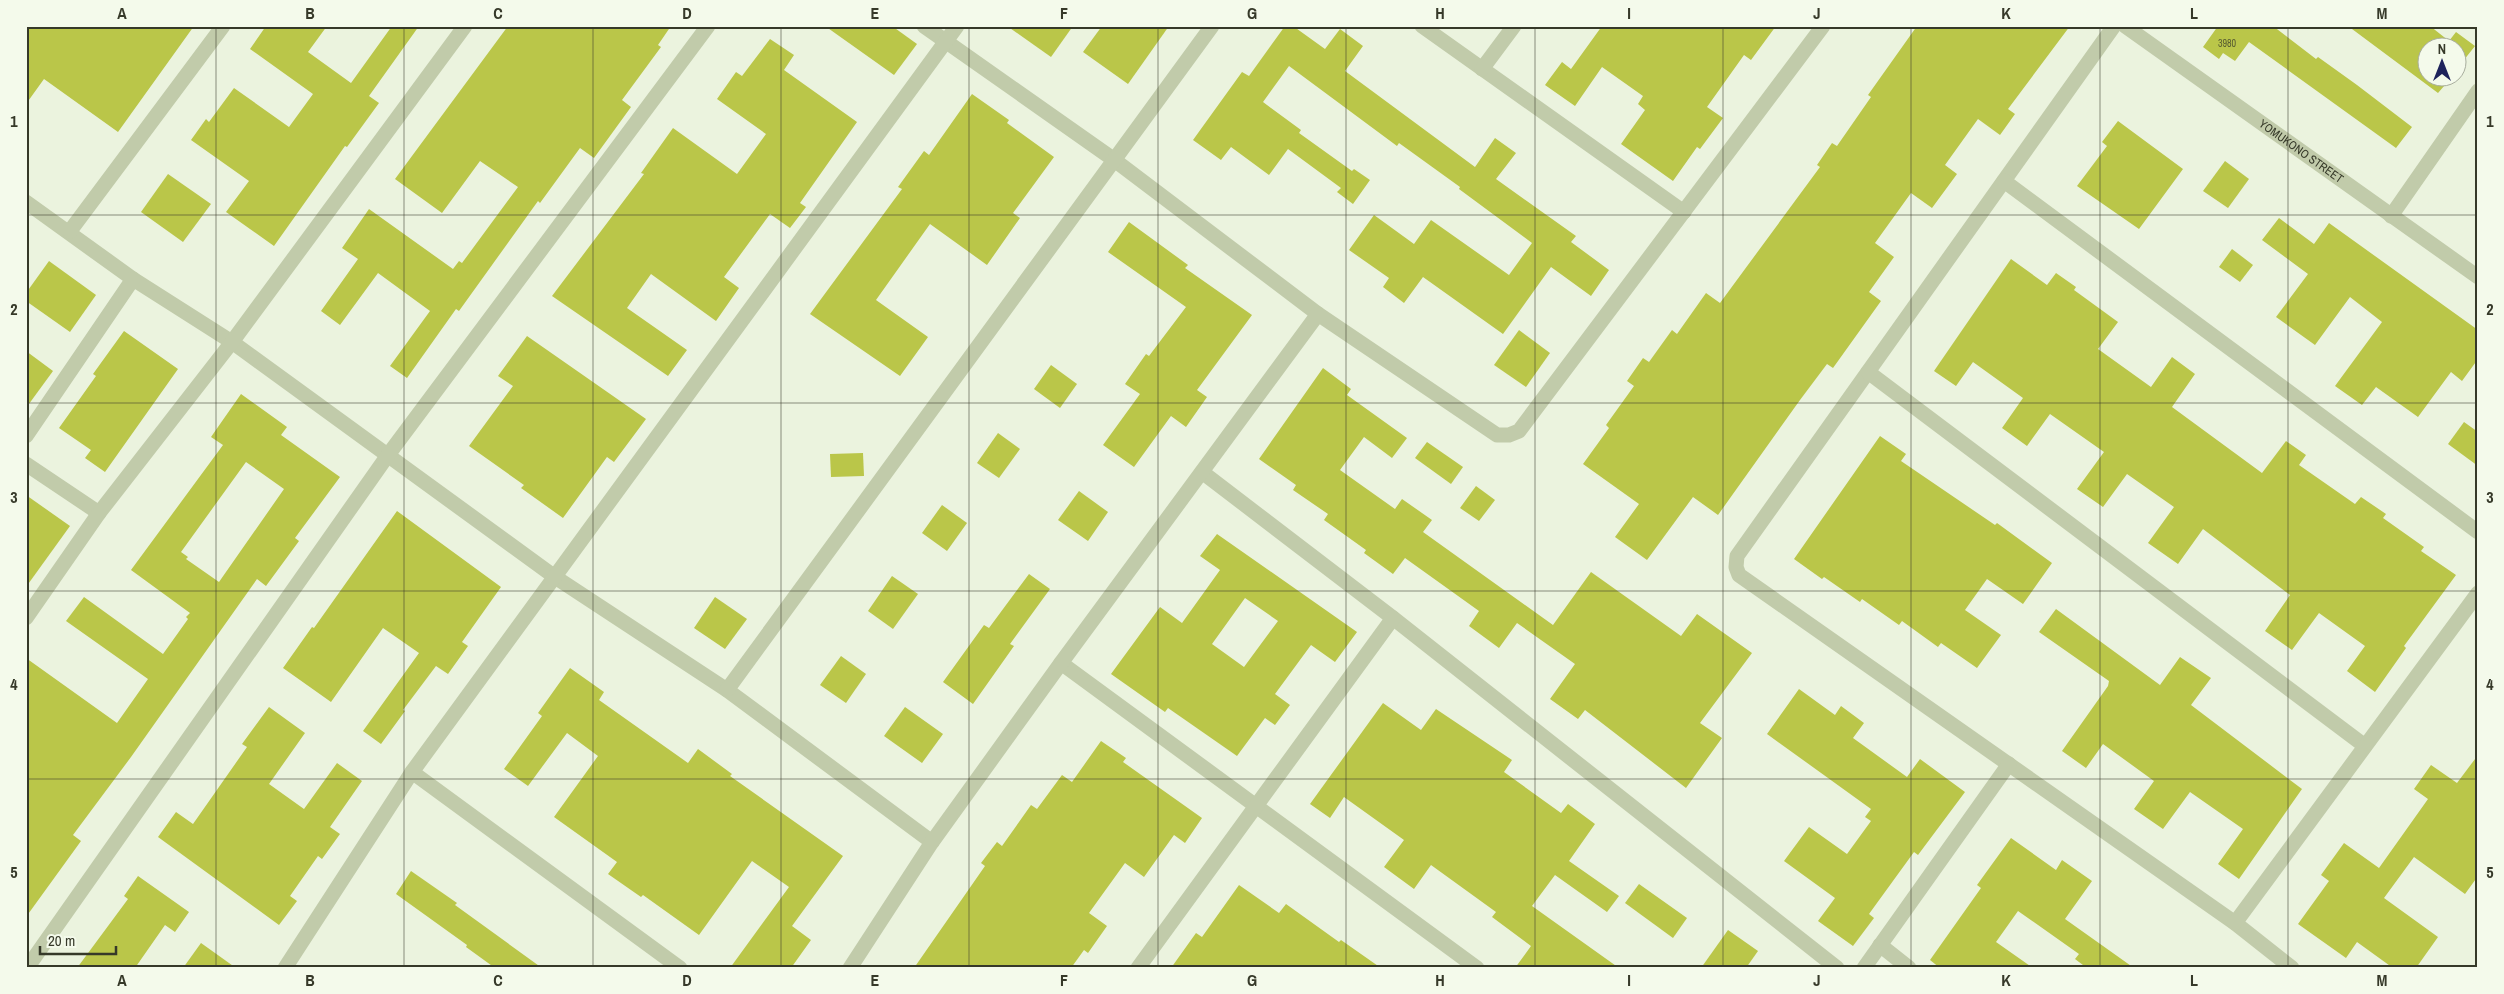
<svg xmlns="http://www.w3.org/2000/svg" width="2504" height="994" font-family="'Archivo Narrow',sans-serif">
	<rect width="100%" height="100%" fill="#ebf3de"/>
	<!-- building -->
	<g fill="#bac649" fill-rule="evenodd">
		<polygon points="26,26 194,26 118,132 44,79 26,104"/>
		<polygon points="266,26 327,26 308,52 351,83 392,26 419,26 369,96 379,103 347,147 345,146 274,246 226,212 249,181 191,140 206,119 209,122 234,88 289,127 313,94 250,49"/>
		<polygon points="508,26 671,26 658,45 661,47 622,100 631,107 594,158 580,148 540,203 538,201 459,311 456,309 407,378 390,366 430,311 378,273 340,325 321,311 358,259 342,248 369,209 453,269 459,261 462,263 518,187 480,161 442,213 395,179"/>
		<polygon points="825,26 892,26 917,44 894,75"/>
		<polygon points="1007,26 1073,26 1051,57"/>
		<polygon points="1102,26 1169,26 1128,84 1083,52"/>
		<polygon points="1285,26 1293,26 1325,49 1340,29 1363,46 1345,71 1475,167 1495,138 1516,153 1496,179 1576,236 1571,242 1609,270 1591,296 1551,267 1503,334 1423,277 1404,303 1383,287 1389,278 1349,250 1374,215 1414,244 1431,220 1509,275 1532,243 1459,189 1460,187 1399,143 1397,146 1289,66 1263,102 1301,130 1299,133 1352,171 1354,169 1370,180 1353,204 1337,192 1341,188 1288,149 1269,175 1231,147 1221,160 1193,140 1242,72 1249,76"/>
		<polygon points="1602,26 1776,26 1751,60 1744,55 1707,107 1723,118 1700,149 1697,147 1673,181 1621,144 1645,110 1638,104 1643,96 1602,67 1575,106 1545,85 1562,62 1571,69"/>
		<polygon points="1917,26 2070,26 2008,109 2015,114 2000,135 1978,119 1945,165 1957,174 1932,208 1911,193 1875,243 1894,257 1869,292 1881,301 1833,368 1827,364 1800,400 1718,515 1693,497 1647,560 1615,537 1639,504 1583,464 1609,428 1606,425 1634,386 1627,381 1643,358 1649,362 1672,330 1677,334 1706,293 1720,303 1820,167 1817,165 1832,143 1837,146 1871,97 1868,95"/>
		<polygon points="2218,26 2273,26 2316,59 2318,57 2357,85 2412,127 2396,148 2249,42 2235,61 2223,53 2219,59 2203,47"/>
		<polygon points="2348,26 2430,26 2449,41 2456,32 2475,46 2456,70 2456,48 2426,48 2426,78 2451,78 2438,93"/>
		<polygon points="770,39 794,55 784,70 857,122 800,203 806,207 790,228 770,214 724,277 739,288 716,321 651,274 627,308 687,350 668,376 552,296 644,174 641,173 673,128 737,174 766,134 717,99 736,72 742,76"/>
		<polygon points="972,94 1009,120 1007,123 1054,157 1013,213 1020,218 987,265 930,224 876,300 928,337 900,376 810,314 902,189 898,187 924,151 929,155"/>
		<polygon points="2118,121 2183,169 2139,229 2077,186 2107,146 2102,142"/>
		<polygon points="2225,161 2249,179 2228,208 2203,191"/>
		<polygon points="168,174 211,204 183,242 141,212"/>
		<polygon points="2279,218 2314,244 2329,223 2478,330 2478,359 2462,381 2451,372 2418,417 2376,387 2362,405 2335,386 2382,322 2350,297 2315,345 2276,317 2308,274 2262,240"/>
		<polygon points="1129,222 1188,265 1185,268 1252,315 1197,390 1207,397 1186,427 1171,416 1134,467 1103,445 1140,394 1125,384 1146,354 1149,356 1186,307 1108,252"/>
		<polygon points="2232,249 2253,265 2240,282 2219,267"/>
		<polygon points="2011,259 2047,285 2056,273 2076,287 2074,290 2118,322 2098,349 2151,387 2172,357 2195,374 2172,407 2262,473 2286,441 2306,455 2299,465 2355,504 2361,497 2386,514 2383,518 2424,547 2421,551 2456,575 2404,646 2406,648 2375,692 2347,671 2365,646 2319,613 2292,650 2265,631 2290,595 2203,529 2178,564 2148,543 2174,507 2127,474 2103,507 2077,489 2104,452 2050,414 2027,446 2002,428 2023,398 1973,362 1956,386 1934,371"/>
		<polygon points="49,261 96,295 70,332 26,301 26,293"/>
		<polygon points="1519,330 1550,353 1526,387 1494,365"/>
		<polygon points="124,331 178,369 105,472 85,458 91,450 59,428 96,376 93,374"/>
		<polygon points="527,336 646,419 614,462 607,457 563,518 521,488 524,485 469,446 513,386 498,376"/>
		<polygon points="26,351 53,371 26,408"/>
		<polygon points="1051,365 1077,384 1060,408 1034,389"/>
		<polygon points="1323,368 1351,389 1347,395 1407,438 1392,458 1364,437 1340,470 1395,509 1402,499 1432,520 1423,532 1553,625 1591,572 1681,636 1697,614 1752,653 1700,723 1722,738 1686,788 1585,710 1578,719 1550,699 1575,664 1517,623 1499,648 1469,626 1479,611 1405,558 1393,574 1364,553 1366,550 1324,520 1328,514 1293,490 1296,485 1259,459"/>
		<path d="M241,394L287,427L281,435L340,477L295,538L299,541L266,586L257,579L131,757L73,835L81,841L26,917V658L117,723L148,679L66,621L84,597L163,654L188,619L186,617L190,613L131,570L223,445L211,437ZM246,462L284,489L219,582L186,559L188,557L181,552Z"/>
		<polygon points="2464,422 2478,432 2478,466 2448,444"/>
		<polygon points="998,433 1020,449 999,478 977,463"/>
		<polygon points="1880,436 1906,454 1901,461 1995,525 1997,523 2052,563 2023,604 1987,579 1965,610 2001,635 1977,668 1941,643 1938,647 1902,621 1899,625 1862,599 1860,602 1824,577 1822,579 1794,559"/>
		<polygon points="1427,442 1463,467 1451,484 1415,458"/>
		<polygon points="863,453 864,476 831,477 830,454"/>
		<polygon points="1476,486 1495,500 1479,521 1460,508"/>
		<polygon points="1079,491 1108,512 1088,541 1058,520"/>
		<polygon points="26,495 70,526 26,587"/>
		<polygon points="942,505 967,523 947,551 922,533"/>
		<polygon points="397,511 501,587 462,642 468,646 448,674 436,666 403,710 405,711 381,744 363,731 419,653 383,628 331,702 283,668 312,627 314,628"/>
		<path d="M1217,534L1357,632L1335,662L1311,645L1275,694L1290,705L1275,725L1265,718L1237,756L1168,708L1165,712L1111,674L1160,607L1182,623L1220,570L1200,556ZM1245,598L1278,621L1244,667L1212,644Z"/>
		<polygon points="1029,574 1050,589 1010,644 1014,646 973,704 943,682 984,625 989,628"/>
		<polygon points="892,576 918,594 893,629 868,611"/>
		<polygon points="715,597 747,619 725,649 694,628"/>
		<polygon points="2056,609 2160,685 2180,657 2211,678 2191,705 2302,789 2239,879 2218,864 2243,829 2190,792 2163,829 2134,809 2154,781 2103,744 2086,768 2062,751 2108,686 2109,681 2039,632"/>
		<polygon points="841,656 866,674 846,703 820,685"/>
		<polygon points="570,668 604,692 599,700 688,763 698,749 732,774 730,776 843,856 792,926 811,940 791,968 730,968 789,887 752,861 699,935 643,895 641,897 608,874 617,862 554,817 598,756 567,733 528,786 504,769 542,716 538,713"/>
		<polygon points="1799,689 1835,715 1841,706 1864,723 1853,738 1907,777 1920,759 1965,792 1918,855 1914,852 1869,914 1874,918 1853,946 1818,921 1835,898 1784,861 1809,827 1847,854 1871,821 1865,817 1871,809 1767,734"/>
		<polygon points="1383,703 1421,730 1436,709 1512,760 1504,772 1561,813 1568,804 1595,824 1569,861 1619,896 1607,912 1555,875 1532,906 1619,968 1515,968 1531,946 1492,917 1496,912 1431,865 1414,889 1384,867 1404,840 1344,797 1330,818 1310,804"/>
		<polygon points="269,707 305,733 269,784 304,809 337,763 362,781 330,827 340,834 322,859 318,856 290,896 297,901 279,925 158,837 176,812 193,824 247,747 242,744"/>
		<polygon points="905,707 943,734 922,763 884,736"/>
		<polygon points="1101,741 1126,758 1123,762 1202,818 1185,843 1174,835 1144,877 1125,863 1089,913 1107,926 1088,953 1084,950 1071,968 914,968 985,866 981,863 997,842 1002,846 1031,805 1037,809 1062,775 1072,782"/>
		<polygon points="2478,755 2478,876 2465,894 2414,857 2384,898 2438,937 2416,968 2393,968 2357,942 2346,958 2298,924 2329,881 2321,875 2344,843 2379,868 2428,799 2414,789 2431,765 2457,783"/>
		<polygon points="2011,838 2056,870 2062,860 2092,881 2065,919 2134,968 2087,968 2075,959 2079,954 2018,911 1996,942 2033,968 1940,968 1930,960 1981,888 1977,885"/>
		<polygon points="411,871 457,903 455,905 542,968 495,968 466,947 467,945 396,894"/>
		<polygon points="138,876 189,912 175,932 165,925 135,968 77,968 128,899 124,896"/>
		<polygon points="1639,884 1687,918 1673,938 1625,903"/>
		<polygon points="1239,885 1279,913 1286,904 1339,942 1341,940 1381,968 1171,968 1196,933 1202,937"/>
		<polygon points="1728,930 1758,951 1746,968 1701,968"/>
		<polygon points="201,943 236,968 183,968"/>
	</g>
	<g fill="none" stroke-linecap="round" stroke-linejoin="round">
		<!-- street -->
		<g stroke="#c1cbaa" stroke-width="15">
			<polyline points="924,26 1113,159 1318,314"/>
			<polyline points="1422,26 1684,212"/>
			<polyline points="2114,26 1737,556 1736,567 1739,575 2235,923 2292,968"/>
			<path id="s1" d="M2125,26L2478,277"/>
			<polyline points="1482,69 1514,26"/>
			<polyline points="2004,181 2478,532"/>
			<polyline points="26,202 133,279 232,342 555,577 727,690 932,842"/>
			<polyline points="2391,216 2478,91"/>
			<polyline points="70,231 223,26"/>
			<polyline points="1868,372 2365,746"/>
			<polyline points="26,436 133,279"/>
			<polyline points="26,464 99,513"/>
			<polyline points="1202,472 1393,618 1837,968"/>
			<polyline points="26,618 99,513 232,342 465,26"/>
			<polyline points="1061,663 1477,968"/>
			<polyline points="727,690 1212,26"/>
			<polyline points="412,772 680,968"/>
			<polyline points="2235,923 2478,593"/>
			<polyline points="1880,945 1909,968"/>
			<polyline points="27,968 388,455 708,26"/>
			<polyline points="285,968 412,772 957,26"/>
			<polyline points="850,968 932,842 1061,663 1318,314 1497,435 1509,435 1519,431 1823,26"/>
			<polyline points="1138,968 1393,618"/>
			<polyline points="1864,968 2009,764"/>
		</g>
	</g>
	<!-- grid -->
	<path fill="none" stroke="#363929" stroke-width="1" stroke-opacity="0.55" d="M216,26V968M404,26V968M593,26V968M781,26V968M969,26V968M1158,26V968M1346,26V968M1535,26V968M1723,26V968M1911,26V968M2100,26V968M2288,26V968M26,215H2478M26,403H2478M26,591H2478M26,779H2478"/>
	<g text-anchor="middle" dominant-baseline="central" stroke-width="5" stroke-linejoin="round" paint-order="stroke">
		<!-- number labels -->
		<g font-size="10" fill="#575c31">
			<text x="2227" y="43">3980</text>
		</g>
		<!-- street labels -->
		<g font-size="12" fill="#363929" stroke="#f4faeb">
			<text stroke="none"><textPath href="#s1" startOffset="216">YOMUKONO STREET</textPath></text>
		</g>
	</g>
	<!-- border -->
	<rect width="2504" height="994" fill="none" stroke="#f4faeb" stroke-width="55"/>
	<!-- north arrow -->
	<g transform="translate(2442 62)"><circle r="24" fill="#f4faeb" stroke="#a8ad9d"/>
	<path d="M0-4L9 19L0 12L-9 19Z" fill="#1e235b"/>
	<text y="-8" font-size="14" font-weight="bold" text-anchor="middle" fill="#363929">N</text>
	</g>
	<!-- scale -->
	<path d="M40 946v8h76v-8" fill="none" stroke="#363929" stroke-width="2.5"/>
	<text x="48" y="946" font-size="15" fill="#363929" stroke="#f4faeb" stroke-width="4" paint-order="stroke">20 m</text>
	<rect x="28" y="28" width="2448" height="938" fill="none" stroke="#363929" stroke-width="2"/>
	<g font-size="16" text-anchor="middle" font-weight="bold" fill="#363929">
		<text x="122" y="19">A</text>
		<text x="310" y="19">B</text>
		<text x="498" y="19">C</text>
		<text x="687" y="19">D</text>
		<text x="875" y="19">E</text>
		<text x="1064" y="19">F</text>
		<text x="1252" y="19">G</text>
		<text x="1440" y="19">H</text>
		<text x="1629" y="19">I</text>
		<text x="1817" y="19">J</text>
		<text x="2006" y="19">K</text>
		<text x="2194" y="19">L</text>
		<text x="2382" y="19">M</text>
		<text x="14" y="127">1</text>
		<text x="2490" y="127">1</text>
		<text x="14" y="315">2</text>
		<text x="2490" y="315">2</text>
		<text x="14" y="503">3</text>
		<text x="2490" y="503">3</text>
		<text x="14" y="690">4</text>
		<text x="2490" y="690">4</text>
		<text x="14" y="878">5</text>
		<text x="2490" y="878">5</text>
		<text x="122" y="986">A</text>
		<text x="310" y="986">B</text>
		<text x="498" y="986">C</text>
		<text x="687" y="986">D</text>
		<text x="875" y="986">E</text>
		<text x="1064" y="986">F</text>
		<text x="1252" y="986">G</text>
		<text x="1440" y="986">H</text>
		<text x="1629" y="986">I</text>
		<text x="1817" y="986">J</text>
		<text x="2006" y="986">K</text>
		<text x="2194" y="986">L</text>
		<text x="2382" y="986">M</text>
	</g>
</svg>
